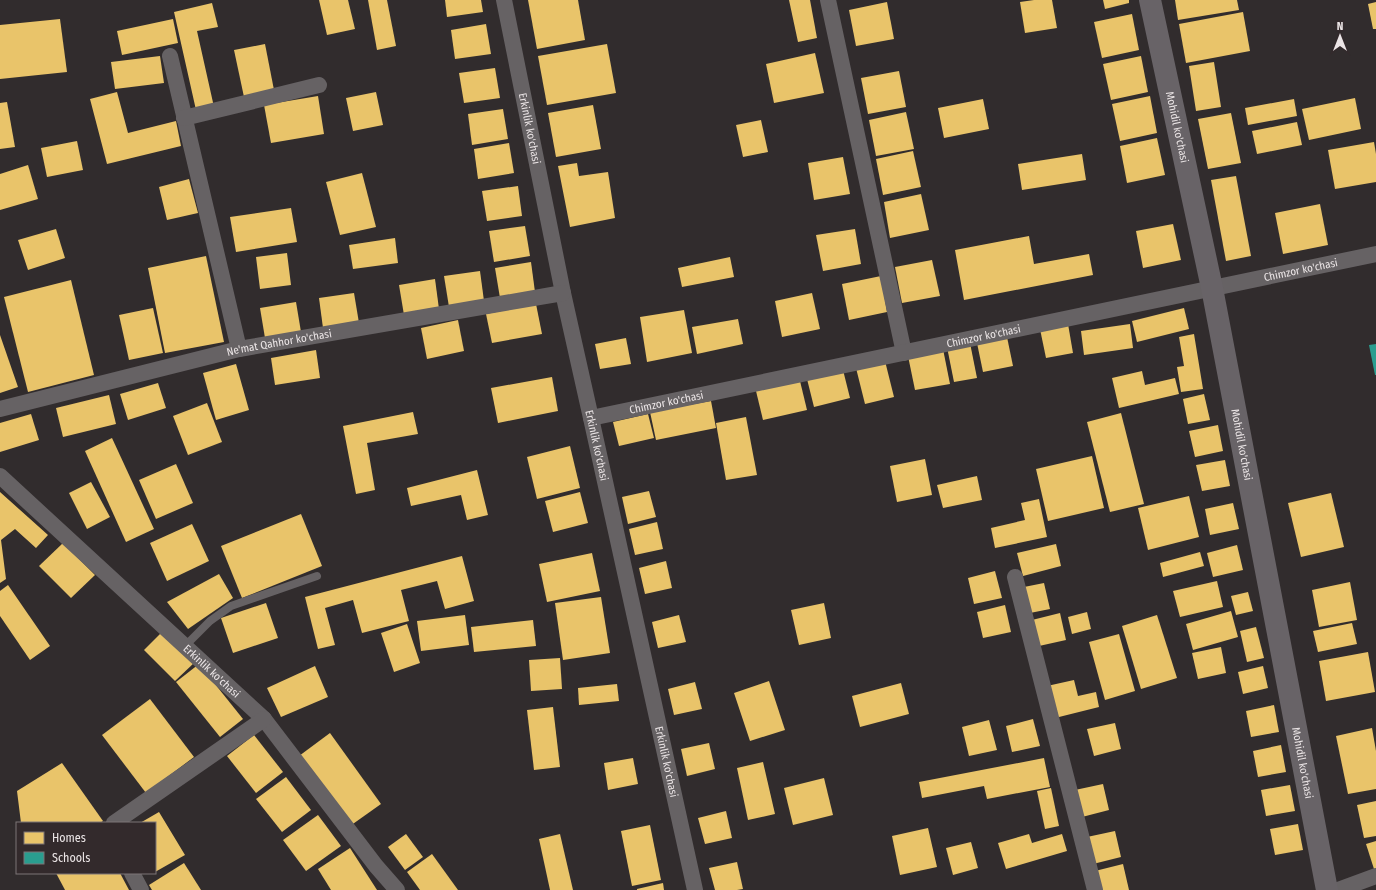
<svg xmlns="http://www.w3.org/2000/svg" width="1376" height="890" font-family="'Fira Sans Condensed',sans-serif">
	<rect width="100%" height="100%" fill="#312c2d"/>
	<!-- homes -->
	<g fill="#e9c46a">
		<polygon points="319,0 348,0 355,29 327,35"/>
		<polygon points="368,0 387,0 396,46 377,50"/>
		<polygon points="445,0 481,0 483,12 447,17"/>
		<polygon points="528,0 578,0 585,40 537,49"/>
		<polygon points="789,0 810,0 817,38 798,42"/>
		<polygon points="1034,0 1052,0 1057,28 1025,33 1020,2"/>
		<polygon points="1103,0 1129,0 1129,3 1105,9"/>
		<polygon points="1175,0 1237,0 1239,10 1178,20"/>
		<polygon points="887,2 894,39 856,46 849,10"/>
		<polygon points="1376,2 1376,29 1373,29 1368,4"/>
		<polygon points="212,3 218,27 197,31 214,107 196,110 174,12"/>
		<polygon points="1243,12 1250,51 1186,63 1179,24"/>
		<polygon points="1132,14 1139,50 1102,58 1094,22"/>
		<polygon points="60,19 67,72 0,79 0,25"/>
		<polygon points="173,19 178,43 122,55 117,31"/>
		<polygon points="486,24 491,54 455,59 451,30"/>
		<polygon points="265,44 274,90 244,97 234,50"/>
		<polygon points="607,44 616,93 547,105 538,56"/>
		<polygon points="815,53 824,93 774,103 766,64"/>
		<polygon points="160,56 164,83 115,89 111,62"/>
		<polygon points="1141,56 1148,92 1111,100 1103,64"/>
		<polygon points="1214,62 1221,107 1196,111 1189,66"/>
		<polygon points="495,68 500,98 464,103 459,73"/>
		<polygon points="899,71 906,107 868,114 861,78"/>
		<polygon points="117,92 128,133 176,121 181,146 107,164 90,99"/>
		<polygon points="376,92 383,125 353,131 346,98"/>
		<polygon points="318,96 324,134 271,143 264,105"/>
		<polygon points="1150,96 1157,133 1120,141 1112,104"/>
		<polygon points="1355,98 1361,129 1309,140 1302,109"/>
		<polygon points="983,99 989,129 944,138 938,108"/>
		<polygon points="1294,99 1297,116 1248,125 1245,108"/>
		<polygon points="7,102 15,147 0,149 0,103"/>
		<polygon points="593,105 601,149 556,157 548,113"/>
		<polygon points="503,109 508,139 472,145 468,114"/>
		<polygon points="906,112 914,149 876,156 869,120"/>
		<polygon points="1231,113 1241,163 1208,169 1198,119"/>
		<polygon points="761,120 768,152 743,157 736,125"/>
		<polygon points="1297,122 1302,145 1257,154 1252,131"/>
		<polygon points="1157,138 1165,175 1127,183 1120,146"/>
		<polygon points="77,141 83,170 47,177 41,148"/>
		<polygon points="1374,142 1376,154 1376,182 1335,189 1328,150"/>
		<polygon points="509,143 514,173 478,179 474,149"/>
		<polygon points="913,151 921,187 883,195 876,159"/>
		<polygon points="1082,154 1086,180 1022,190 1018,164"/>
		<polygon points="843,157 850,194 814,200 808,163"/>
		<polygon points="577,163 579,176 608,172 615,218 570,227 558,166"/>
		<polygon points="28,165 38,199 0,210 0,174"/>
		<polygon points="362,173 376,227 340,235 326,182"/>
		<polygon points="1236,176 1251,256 1226,261 1211,180"/>
		<polygon points="189,179 198,213 167,220 159,187"/>
		<polygon points="518,186 522,216 487,221 482,191"/>
		<polygon points="921,194 929,230 890,238 884,202"/>
		<polygon points="1320,204 1328,245 1283,254 1275,213"/>
		<polygon points="291,208 297,242 236,252 230,217"/>
		<polygon points="1173,224 1181,260 1143,268 1136,231"/>
		<polygon points="525,226 530,256 494,262 489,231"/>
		<polygon points="56,229 65,258 28,270 18,240"/>
		<polygon points="855,229 861,264 823,271 816,235"/>
		<polygon points="1029,236 1034,264 1089,254 1093,275 964,300 955,250"/>
		<polygon points="395,238 398,263 353,269 349,245"/>
		<polygon points="287,253 291,285 260,289 256,257"/>
		<polygon points="206,256 224,342 165,353 148,268"/>
		<polygon points="730,257 734,277 682,287 678,268"/>
		<polygon points="932,260 940,296 902,303 895,267"/>
		<polygon points="531,262 535,292 500,298 495,268"/>
		<polygon points="480,271 484,301 449,307 444,276"/>
		<polygon points="881,276 887,312 849,320 842,284"/>
		<polygon points="435,279 439,309 404,315 399,285"/>
		<polygon points="71,280 94,375 28,392 4,297"/>
		<polygon points="354,293 359,323 323,328 319,298"/>
		<polygon points="812,293 820,329 782,337 775,301"/>
		<polygon points="296,302 301,332 265,338 260,308"/>
		<polygon points="536,304 542,334 492,343 486,314"/>
		<polygon points="153,308 163,353 129,360 119,315"/>
		<polygon points="1184,308 1189,329 1137,342 1132,321"/>
		<polygon points="684,310 692,353 647,362 640,317"/>
		<polygon points="738,319 743,344 697,354 692,327"/>
		<polygon points="458,320 464,351 427,359 421,328"/>
		<polygon points="1068,324 1073,353 1046,358 1040,329"/>
		<polygon points="1130,324 1133,348 1084,355 1081,331"/>
		<polygon points="1194,334 1203,389 1181,392 1177,367 1184,366 1179,337"/>
		<polygon points="0,335 18,387 0,393"/>
		<polygon points="1007,337 1013,366 983,372 977,343"/>
		<polygon points="626,338 631,364 600,369 595,344"/>
		<polygon points="970,343 977,378 954,382 947,347"/>
		<polygon points="943,349 950,384 915,390 908,356"/>
		<polygon points="316,350 320,378 275,385 271,358"/>
		<polygon points="885,361 894,397 865,404 856,368"/>
		<polygon points="236,364 249,410 216,420 203,373"/>
		<polygon points="843,370 850,398 814,407 807,379"/>
		<polygon points="1142,371 1145,385 1175,378 1179,394 1119,408 1112,378"/>
		<polygon points="552,377 558,411 498,423 491,388"/>
		<polygon points="800,381 807,410 763,420 756,391"/>
		<polygon points="158,383 166,408 128,420 120,394"/>
		<polygon points="1204,394 1210,420 1188,424 1183,399"/>
		<polygon points="109,395 116,424 63,437 56,408"/>
		<polygon points="711,401 716,428 656,440 650,412"/>
		<polygon points="207,403 222,442 188,455 173,416"/>
		<polygon points="413,412 418,434 367,443 375,490 356,494 343,426"/>
		<polygon points="1121,413 1144,504 1110,512 1087,422"/>
		<polygon points="31,414 39,440 0,452 0,423"/>
		<polygon points="648,414 654,438 619,446 613,422"/>
		<polygon points="746,417 757,475 726,480 716,423"/>
		<polygon points="1218,425 1223,451 1195,457 1189,431"/>
		<polygon points="112,438 154,529 126,542 85,451"/>
		<polygon points="570,446 580,488 537,499 527,457"/>
		<polygon points="1092,456 1104,508 1048,521 1036,469"/>
		<polygon points="925,459 932,495 897,502 890,466"/>
		<polygon points="1225,460 1230,486 1202,491 1196,465"/>
		<polygon points="176,464 193,503 156,519 139,480"/>
		<polygon points="477,470 488,515 467,520 461,495 411,506 407,488"/>
		<polygon points="977,476 982,500 943,508 937,485"/>
		<polygon points="91,482 110,517 87,529 69,493"/>
		<polygon points="649,491 656,517 628,524 622,497"/>
		<polygon points="0,492 48,535 36,548 15,529 1,540 6,579 0,583"/>
		<polygon points="580,492 588,523 553,532 545,501"/>
		<polygon points="1331,493 1344,547 1301,557 1288,503"/>
		<polygon points="1189,496 1199,537 1148,550 1138,508"/>
		<polygon points="1039,499 1047,537 995,548 991,528 1025,520 1021,503"/>
		<polygon points="1233,503 1239,529 1210,535 1205,509"/>
		<polygon points="301,514 322,566 242,598 221,546"/>
		<polygon points="657,522 663,549 635,555 629,529"/>
		<polygon points="192,524 209,561 167,581 150,543"/>
		<polygon points="63,543 95,575 71,598 39,566"/>
		<polygon points="1056,544 1061,566 1023,576 1017,553"/>
		<polygon points="1237,545 1243,570 1213,577 1207,553"/>
		<polygon points="1200,552 1204,566 1163,577 1160,563"/>
		<polygon points="592,553 600,591 547,602 539,564"/>
		<polygon points="462,556 474,601 445,609 437,581 401,590 409,621 362,633 353,600 325,608 335,645 318,649 305,597"/>
		<polygon points="666,561 672,588 645,594 639,568"/>
		<polygon points="995,571 1002,598 974,604 968,578"/>
		<polygon points="219,574 233,598 188,629 167,602"/>
		<polygon points="1217,581 1223,607 1180,617 1173,591"/>
		<polygon points="1350,582 1357,620 1319,627 1312,590"/>
		<polygon points="1044,583 1050,609 1030,613 1024,587"/>
		<polygon points="8,585 50,646 30,660 0,616 0,591"/>
		<polygon points="1248,592 1253,611 1236,615 1231,596"/>
		<polygon points="601,597 610,653 563,660 555,603"/>
		<polygon points="266,603 278,638 233,653 221,618"/>
		<polygon points="824,603 831,638 799,645 791,610"/>
		<polygon points="1005,605 1011,632 983,638 977,612"/>
		<polygon points="1231,611 1238,637 1193,650 1186,624"/>
		<polygon points="1087,612 1091,629 1072,634 1068,617"/>
		<polygon points="1060,613 1066,640 1039,646 1032,620"/>
		<polygon points="465,615 469,645 421,651 417,621"/>
		<polygon points="679,615 686,642 658,648 652,622"/>
		<polygon points="1157,615 1177,678 1141,689 1122,626"/>
		<polygon points="533,620 536,646 474,652 471,627"/>
		<polygon points="1352,623 1357,644 1318,652 1313,631"/>
		<polygon points="407,624 420,663 394,672 381,633"/>
		<polygon points="1256,627 1264,658 1247,662 1240,631"/>
		<polygon points="164,630 195,662 175,681 144,650"/>
		<polygon points="1119,634 1135,691 1105,700 1089,642"/>
		<polygon points="1221,647 1226,673 1198,679 1192,653"/>
		<polygon points="1368,652 1375,692 1326,701 1319,661"/>
		<polygon points="560,658 562,689 531,691 529,660"/>
		<polygon points="199,664 243,719 220,737 176,682"/>
		<polygon points="315,666 328,697 281,717 267,688"/>
		<polygon points="1263,666 1268,688 1243,694 1238,672"/>
		<polygon points="1074,680 1078,696 1096,692 1099,707 1055,718 1047,686"/>
		<polygon points="769,681 785,730 750,741 734,693"/>
		<polygon points="695,682 702,709 674,715 668,689"/>
		<polygon points="901,683 909,714 860,727 852,696"/>
		<polygon points="617,684 619,701 579,705 578,688"/>
		<polygon points="150,699 194,757 146,793 102,735"/>
		<polygon points="1274,705 1279,732 1251,737 1246,711"/>
		<polygon points="553,707 560,767 534,770 527,710"/>
		<polygon points="1033,719 1040,746 1012,752 1006,726"/>
		<polygon points="989,720 997,750 969,756 962,727"/>
		<polygon points="1115,723 1121,749 1094,756 1087,729"/>
		<polygon points="1372,728 1376,751 1376,789 1348,794 1336,736"/>
		<polygon points="330,733 381,804 350,826 299,756"/>
		<polygon points="254,735 283,772 256,793 227,756"/>
		<polygon points="709,743 715,769 687,776 681,749"/>
		<polygon points="1281,745 1286,772 1258,777 1253,751"/>
		<polygon points="633,758 638,784 608,790 604,763"/>
		<polygon points="1044,758 1050,787 987,799 984,786 922,798 919,782"/>
		<polygon points="763,762 775,814 748,820 737,768"/>
		<polygon points="62,763 103,821 100,823 21,823 17,791"/>
		<polygon points="286,777 311,810 282,832 256,799"/>
		<polygon points="824,778 833,815 793,825 784,788"/>
		<polygon points="1103,784 1109,810 1082,817 1075,790"/>
		<polygon points="1290,785 1295,811 1266,816 1261,790"/>
		<polygon points="1051,788 1059,826 1045,829 1037,791"/>
		<polygon points="1376,801 1376,836 1364,838 1357,805"/>
		<polygon points="726,811 732,838 705,844 698,818"/>
		<polygon points="159,812 185,855 155,872 155,823 140,823"/>
		<polygon points="318,815 341,846 306,871 283,840"/>
		<polygon points="1298,824 1303,850 1275,855 1270,829"/>
		<polygon points="650,825 661,880 632,886 621,831"/>
		<polygon points="928,828 937,867 900,875 892,836"/>
		<polygon points="1115,831 1121,857 1093,864 1087,837"/>
		<polygon points="406,834 423,857 405,870 388,847"/>
		<polygon points="560,834 573,890 550,890 539,839"/>
		<polygon points="1029,834 1032,843 1062,834 1067,851 1006,869 998,843"/>
		<polygon points="1376,841 1376,868 1374,869 1366,844"/>
		<polygon points="971,842 978,868 953,875 946,848"/>
		<polygon points="350,848 377,890 331,890 318,869"/>
		<polygon points="432,854 458,890 420,890 407,872"/>
		<polygon points="737,862 743,889 737,890 715,890 709,868"/>
		<polygon points="184,863 201,890 152,890 149,885"/>
		<polygon points="1123,864 1129,890 1100,890 1095,871"/>
		<polygon points="56,873 120,873 129,890 65,890"/>
		<polygon points="663,883 664,890 637,890 637,889"/>
	</g>
	<!-- schools -->
	<polygon fill="#2a9d8f" points="1376,344 1376,375 1375,375 1369,345"/>
	<g fill="none" stroke-linecap="round" stroke-linejoin="round">
		<!-- lane -->
		<polyline stroke="#666264" stroke-width="8" points="185,646 210,621 231,606 317,576"/>
		<!-- street -->
		<g stroke="#666264" stroke-width="16">
			<path id="s1" d="M504,0L563,293L591,418L695,890"/>
			<polyline points="828,0 904,353"/>
			<polyline points="170,56 239,349"/>
			<polyline points="184,118 319,85"/>
			<path id="s2" d="M0,409L239,349L563,293"/>
			<path id="s3" d="M591,418L1376,254"/>
			<path id="s4" d="M0,476L264,719L376,866L397,890"/>
			<polyline points="1015,577 1095,890"/>
			<polyline points="114,823 264,719"/>
			<polyline points="132,873 141,890"/>
			<polyline points="1338,890 1376,876"/>
		</g>
		<!-- secondary -->
		<path stroke="#686367" stroke-width="22" id="s5" d="M1150,0L1212,288L1327,890"/>
	</g>
	<g text-anchor="middle" dominant-baseline="central" stroke-width="4" stroke-linejoin="round" paint-order="stroke">
		<!-- street labels -->
		<g font-size="11" fill="#ebe5e6" stroke="#332a2c">
			<text stroke="none"><textPath href="#s5" startOffset="130">Mohidil ko'chasi</textPath></text>
			<text stroke="none"><textPath href="#s1" startOffset="131">Erkinlik ko'chasi</textPath></text>
			<text stroke="none"><textPath href="#s3" startOffset="725">Chimzor ko'chasi</textPath></text>
			<text stroke="none"><textPath href="#s3" startOffset="401">Chimzor ko'chasi</textPath></text>
			<text stroke="none"><textPath href="#s2" startOffset="287">Ne'mat Qahhor ko'chasi</textPath></text>
			<text stroke="none"><textPath href="#s3" startOffset="77">Chimzor ko'chasi</textPath></text>
			<text stroke="none"><textPath href="#s5" startOffset="454">Mohidil ko'chasi</textPath></text>
			<text stroke="none"><textPath href="#s1" startOffset="455">Erkinlik ko'chasi</textPath></text>
			<text stroke="none"><textPath href="#s4" startOffset="288">Erkinlik ko'chasi</textPath></text>
			<text stroke="none"><textPath href="#s1" startOffset="779">Erkinlik ko'chasi</textPath></text>
			<text stroke="none"><textPath href="#s5" startOffset="778">Mohidil ko'chasi</textPath></text>
		</g>
	</g>
	<!-- legend -->
	<rect x="16" y="822" width="140" height="52" fill="#332a2c" stroke="#7d7576"/>
	<rect x="24" y="832" width="20" height="12" fill="#e9c46a" stroke="#7d7576"/>
	<text x="52" y="842" font-size="12" fill="#ebe5e6">Homes</text>
	<rect x="24" y="852" width="20" height="12" fill="#2a9d8f" stroke="#7d7576"/>
	<text x="52" y="862" font-size="12" fill="#ebe5e6">Schools</text>
	<!-- north arrow -->
	<g transform="translate(1340 36)" stroke="#332a2c" stroke-width="3" paint-order="stroke">
	<path d="M0-3L7 15L0 10L-7 15Z" fill="#ebe5e6"/>
	<text y="-6" font-size="11" font-weight="bold" text-anchor="middle" fill="#ebe5e6">N</text>
	</g>
</svg>
